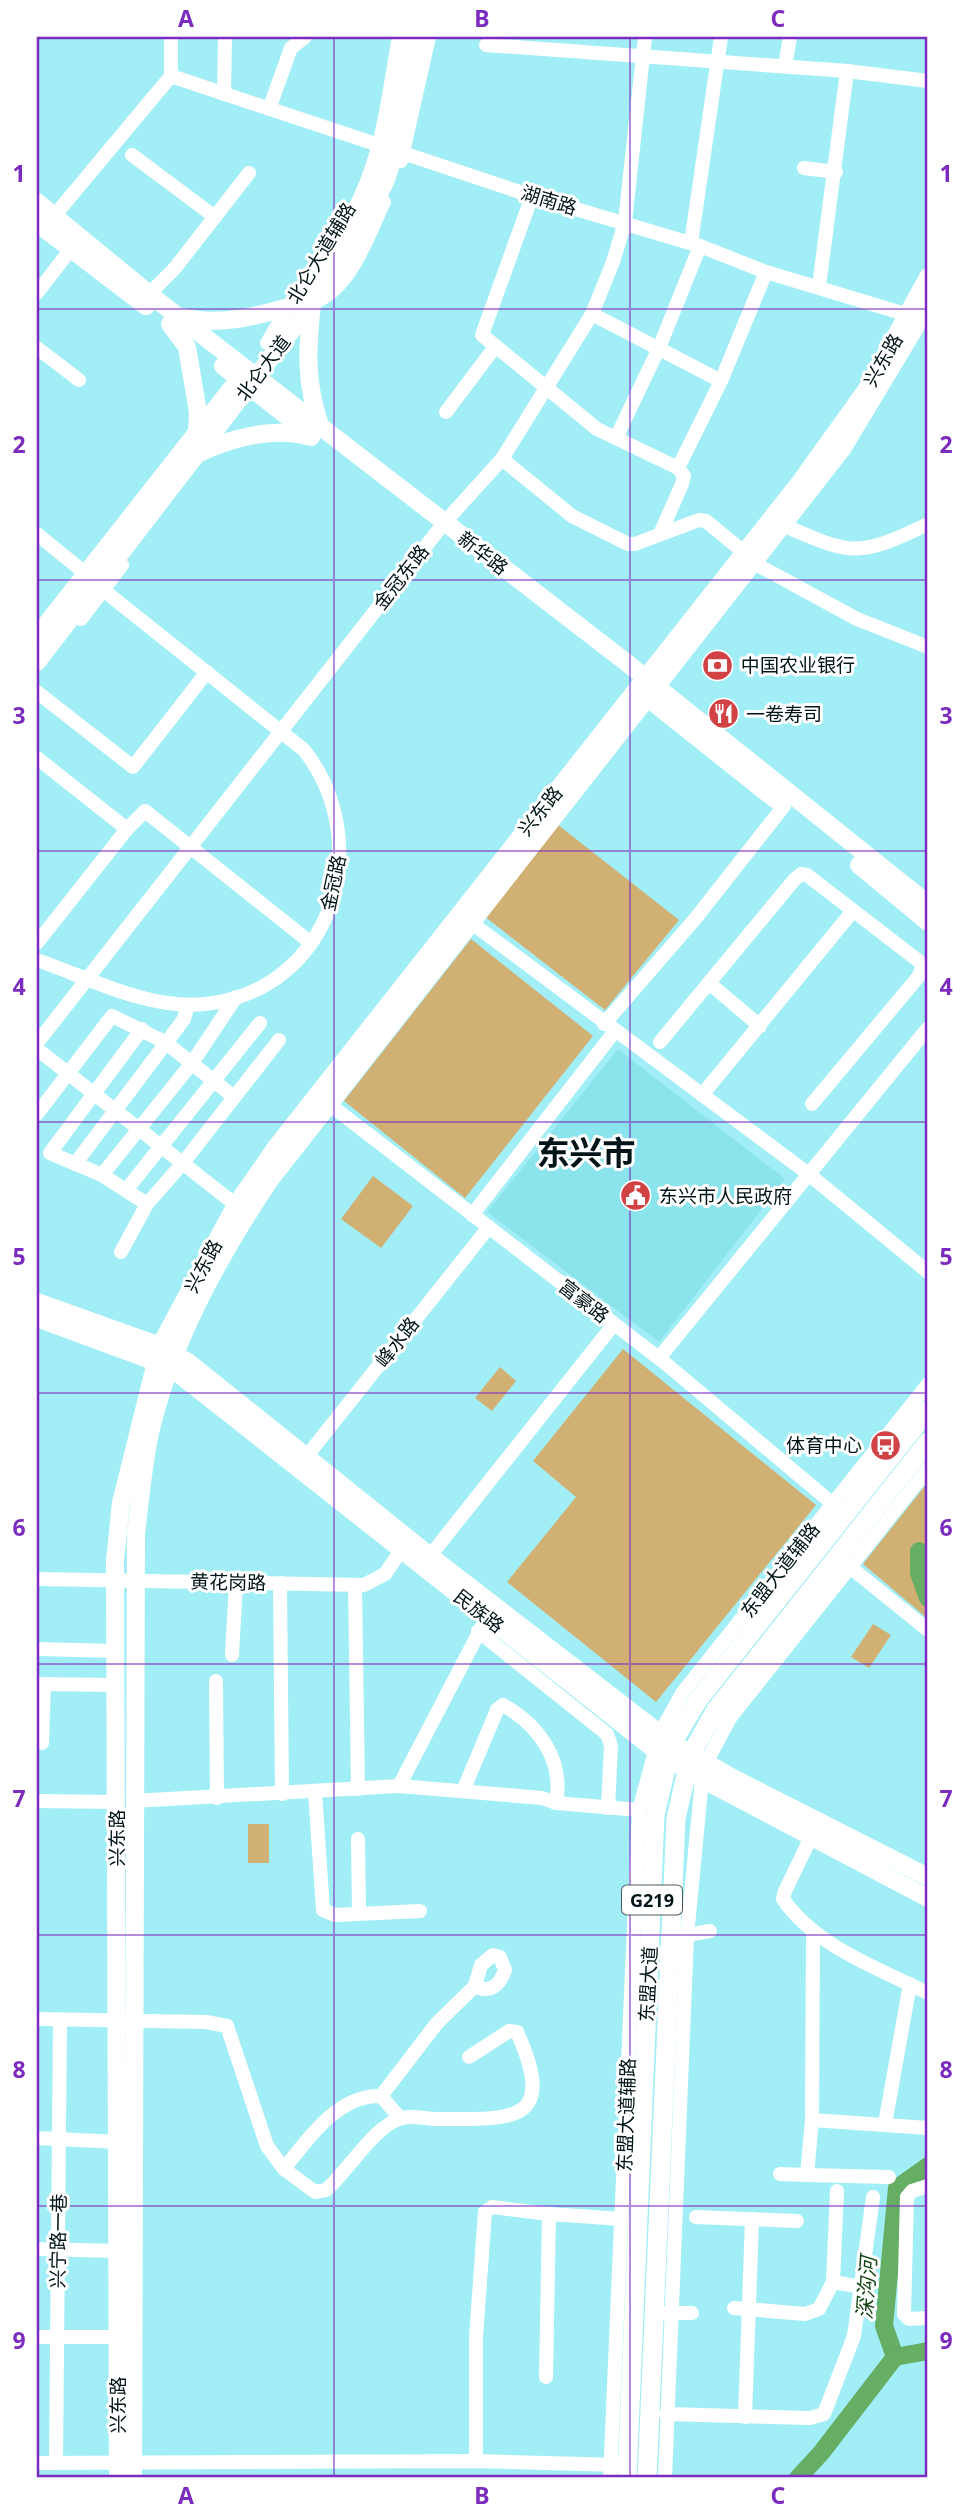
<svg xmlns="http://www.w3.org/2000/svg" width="965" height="2515" font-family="'Noto Sans','Noto Sans SC',sans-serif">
	<rect width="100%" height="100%" fill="#a2eef6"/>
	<!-- built -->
	<polygon fill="#8be3ec" points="618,1049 785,1179 659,1342 487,1212"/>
	<!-- green -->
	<g fill="#d1b173">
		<polygon points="557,824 679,920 605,1010 484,916"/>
		<polygon points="471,939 593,1036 465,1198 344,1101"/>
		<polygon points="373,1176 413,1206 381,1248 341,1219"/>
		<polygon points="623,1349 816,1505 656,1702 507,1582 576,1497 533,1461"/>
		<polygon points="500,1367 516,1381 492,1411 475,1398"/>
		<polygon points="928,1482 928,1619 863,1564"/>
		<polygon points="873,1624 891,1635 869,1668 851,1657"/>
		<rect x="248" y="1824" width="21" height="39"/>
	</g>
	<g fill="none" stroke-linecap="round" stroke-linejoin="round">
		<!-- river -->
		<g stroke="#65ae63" stroke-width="18">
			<polyline points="919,1551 919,1573 928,1598"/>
			<polyline points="895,2357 884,2326 897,2188 928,2166"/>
			<polyline points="895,2357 928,2351"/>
			<polyline points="798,2478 821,2453 895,2357"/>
		</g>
		<!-- minor -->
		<g stroke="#fff" stroke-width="14">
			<polyline points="486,45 847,71 928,81"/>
			<polyline points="785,66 790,37"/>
			<polyline points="171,76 532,196 700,246 766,272 915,317"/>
			<polyline points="224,94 225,37"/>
			<polyline points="269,109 291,48 305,37"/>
			<polyline points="132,155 215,217"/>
			<polyline points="401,161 429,37"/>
			<polyline points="804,168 836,172"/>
			<polyline points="532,196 482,335 597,429 678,468"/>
			<polyline points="55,215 171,76 171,37"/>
			<polyline points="691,243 721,37"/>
			<polyline points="819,286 847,71"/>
			<polyline points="37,293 71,249"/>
			<polyline points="149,294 175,268 249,173"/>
			<path d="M312,303C351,290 367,237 384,202"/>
			<polyline points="592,314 721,381"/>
			<polyline points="267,343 291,302"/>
			<polyline points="37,348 79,380"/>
			<polyline points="446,412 495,347"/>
			<polyline points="616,438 659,348 700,246"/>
			<polyline points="502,459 572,516 628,544 635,544 699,520 706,521 746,554"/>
			<path d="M783,525C853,556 859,557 928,524"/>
			<polyline points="37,534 85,573"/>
			<polyline points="660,534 682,484 684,476 678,468 721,381 766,272"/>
			<polyline points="754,563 857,619 928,647"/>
			<polyline points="81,619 122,565"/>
			<polyline points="37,692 133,767 207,672"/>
			<polyline points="37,758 127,829 37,943"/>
			<polyline points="127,829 145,811 311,943"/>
			<polyline points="473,924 806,1172 928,1272"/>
			<path d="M37,960C89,978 148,1010 205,1004C331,991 378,845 304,750L97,585"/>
			<polyline points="709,983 760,1026"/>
			<polyline points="604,1024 695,919 784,806"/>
			<polyline points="142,1029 50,1153 102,1175 147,1204"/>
			<polyline points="660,1042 794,880 801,874 807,875 920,962 922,967 919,976 812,1104"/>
			<polyline points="37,1043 444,523 502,459 592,314 613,262 625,222 645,37"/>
			<polyline points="37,1049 236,1205"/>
			<polyline points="702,1095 852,912"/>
			<polyline points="329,1104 665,1363 833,1504"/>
			<polyline points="37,1114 112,1016 165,1042 234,1097"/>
			<polyline points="75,1164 184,1019 188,1005"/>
			<polyline points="102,1175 192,1063 236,997"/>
			<polyline points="127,1189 260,1023"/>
			<polyline points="472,1215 615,1031"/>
			<polyline points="121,1252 147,1204 183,1163 279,1040"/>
			<polyline points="659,1358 928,1028"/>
			<polyline points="306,1457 489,1227"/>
			<polyline points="430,1556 614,1324"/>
			<polyline points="850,1567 928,1630"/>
			<polyline points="37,1579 364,1585 385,1574 402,1549"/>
			<polyline points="280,1583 282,1794"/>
			<polyline points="355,1585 358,1789"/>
			<polyline points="478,1631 607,1734 611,1746 608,1808"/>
			<polyline points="37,1649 117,1651"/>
			<polyline points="232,1655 236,1583"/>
			<polyline points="216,1681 217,1798"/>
			<polyline points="37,1684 117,1685"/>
			<polyline points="42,1743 44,1684"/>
			<path d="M399,1786L542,1798L556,1803C564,1761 540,1726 503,1705L497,1710L463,1791"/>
			<polyline points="315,1792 323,1910 335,1915 420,1911"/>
			<polyline points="37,1801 117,1802"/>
			<polyline points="133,1801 399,1786 487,1617"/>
			<polyline points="556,1803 639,1810"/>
			<path d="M812,1835L785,1891L783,1899C815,1946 879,1969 928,1993"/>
			<polyline points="358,1839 359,1913"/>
			<polyline points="813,1932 812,2120 807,2175 889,2177"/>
			<polyline points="681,1936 710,1931"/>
			<path d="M37,2019L206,2022L227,2026L267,2146L284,2169L315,2192L326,2190C348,2171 373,2128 399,2119C411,2114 424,2119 437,2119C511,2119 559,2125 517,2032L509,2031L469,2057"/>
			<path d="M381,2096L437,2023L475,1986L481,1965L493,1955L500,1957L505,1970C500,1985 490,1994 475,1986"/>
			<polyline points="812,2120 928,2128"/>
			<polyline points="885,2124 910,1984"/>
			<polyline points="37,2138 118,2142"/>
			<path d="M284,2169C307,2140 338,2094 381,2096L400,2118"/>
			<polyline points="780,2174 807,2175"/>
			<polyline points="928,2186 912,2191 907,2197 904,2314 909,2319 928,2318"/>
			<polyline points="696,2217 797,2221"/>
			<polyline points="37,2249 118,2251"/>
			<polyline points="833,2282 837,2191"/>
			<polyline points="734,2308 805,2314 819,2309 833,2282 861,2287"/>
			<polyline points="662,2313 692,2313"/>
			<polyline points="37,2337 118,2337"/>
			<polyline points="546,2377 549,2214 622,2219"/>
			<polyline points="666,2414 810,2418 824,2414 854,2336 873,2197"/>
			<polyline points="745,2417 752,2219"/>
			<polyline points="476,2461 476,2337 485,2212 492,2207 549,2214"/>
			<polyline points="56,2462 60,2020"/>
			<polyline points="37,2463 476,2461 620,2465"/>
			<polyline points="610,2478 639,1810 660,1733 683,1692 928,1384"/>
			<polyline points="665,2478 687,1936 702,1779 706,1763 730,1718 928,1469"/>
		</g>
		<!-- major -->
		<g stroke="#fff" stroke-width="18">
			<polyline points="37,202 149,294 627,663 928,904"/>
			<polyline points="37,223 146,306"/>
			<path d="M298,304C324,266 351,227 368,184C387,137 392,86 401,37"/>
			<path d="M312,304C307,349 305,384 321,428"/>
			<path d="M182,317C221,327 261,315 299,304"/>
			<polyline points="170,324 187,347 198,412 197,432"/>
			<polyline points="223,366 311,435"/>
			<path d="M199,453C232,438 275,426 311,437"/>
			<polyline points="37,636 246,370"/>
			<polyline points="37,662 345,261 385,182 396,151 416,37"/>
			<polyline points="639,691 776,800"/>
			<polyline points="859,865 928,922"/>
			<polyline points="37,1302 160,1346 188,1362 430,1556 672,1743 731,1777 928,1877"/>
			<polyline points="37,1318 170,1367 654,1749 702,1779 928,1898"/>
			<polyline points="118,2478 115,1561 121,1503 160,1346 236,1205 277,1146 801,481 867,389 928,277"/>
			<path d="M133,2478L136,1534C140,1500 143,1466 150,1433C171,1342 218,1258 269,1181L842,449L928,306"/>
		</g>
		<!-- highway -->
		<g stroke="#fff" stroke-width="19">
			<polyline points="627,2478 655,1815 672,1743 698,1700 928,1410"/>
			<polyline points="647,2478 676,1818 691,1754 716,1710 928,1442"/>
		</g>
	</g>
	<!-- grid -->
	<path fill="none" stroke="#7b2cbf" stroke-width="2" stroke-opacity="0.55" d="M334,37V2478M630,37V2478M37,309H928M37,580H928M37,851H928M37,1122H928M37,1393H928M37,1664H928M37,1935H928M37,2206H928"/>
	<!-- icons -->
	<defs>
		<symbol id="bank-disc" viewBox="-11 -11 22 22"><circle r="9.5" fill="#d14245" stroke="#fff"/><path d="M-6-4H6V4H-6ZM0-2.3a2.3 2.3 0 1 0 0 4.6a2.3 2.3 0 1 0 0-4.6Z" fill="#fff"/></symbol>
		<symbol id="restaurant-disc" viewBox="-11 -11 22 22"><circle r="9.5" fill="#d14245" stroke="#fff"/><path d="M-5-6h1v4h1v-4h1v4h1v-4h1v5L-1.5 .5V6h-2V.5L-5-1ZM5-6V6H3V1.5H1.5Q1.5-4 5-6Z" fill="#fff"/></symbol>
		<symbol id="civic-disc" viewBox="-11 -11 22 22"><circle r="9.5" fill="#d14245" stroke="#fff"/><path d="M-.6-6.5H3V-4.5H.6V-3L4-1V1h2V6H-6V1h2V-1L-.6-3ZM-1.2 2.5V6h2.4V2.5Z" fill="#fff"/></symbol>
		<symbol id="bus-disc" viewBox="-11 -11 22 22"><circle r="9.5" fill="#d14245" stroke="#fff"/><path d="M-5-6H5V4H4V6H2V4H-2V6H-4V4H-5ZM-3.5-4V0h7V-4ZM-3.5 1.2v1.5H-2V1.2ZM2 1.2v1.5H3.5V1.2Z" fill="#fff"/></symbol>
	</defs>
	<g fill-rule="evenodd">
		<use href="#bank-disc" x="700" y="648" width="35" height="35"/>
		<use href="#restaurant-disc" x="706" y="696" width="35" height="35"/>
		<use href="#civic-disc" x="618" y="1178" width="35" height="35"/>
		<use href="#bus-disc" x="868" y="1428" width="35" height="35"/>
	</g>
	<g text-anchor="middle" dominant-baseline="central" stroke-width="6" stroke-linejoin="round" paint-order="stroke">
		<!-- shield labels -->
		<rect fill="#fff" stroke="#4c5a5d" stroke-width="2" x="622" y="1885.5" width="60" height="29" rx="5"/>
		<g font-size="18" font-weight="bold" fill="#001417">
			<text x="652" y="1900">G219</text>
		</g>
		<!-- street labels -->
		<g font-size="19" fill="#001417" stroke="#fff">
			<text transform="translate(549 200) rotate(17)">湖南路</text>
			<text transform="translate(321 253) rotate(-59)">北仑大道辅路</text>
			<text transform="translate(883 360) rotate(-60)">兴东路</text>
			<text transform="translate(263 368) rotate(-53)">北仑大道</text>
			<text transform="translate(483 553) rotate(38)">新华路</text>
			<text transform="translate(401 577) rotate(-52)">金冠东路</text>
			<text transform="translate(540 811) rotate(-51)">兴东路</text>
			<text transform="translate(333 883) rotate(-78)">金冠路</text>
			<text transform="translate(203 1266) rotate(-62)">兴东路</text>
			<text transform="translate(584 1301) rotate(38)">富豪路</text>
			<text transform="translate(397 1342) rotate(-52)">峰水路</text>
			<text transform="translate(780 1570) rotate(-52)">东盟大道辅路</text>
			<text transform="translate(228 1582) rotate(1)">黄花岗路</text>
			<text transform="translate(479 1611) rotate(38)">民族路</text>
			<text transform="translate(117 1838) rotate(-90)">兴东路</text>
			<text transform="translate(648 1984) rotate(-87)">东盟大道</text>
			<text transform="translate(626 2115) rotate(-88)">东盟大道辅路</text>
			<text transform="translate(58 2241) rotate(-89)">兴宁路一巷</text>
			<text transform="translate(118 2405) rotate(-90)">兴东路</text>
		</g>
		<!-- poi labels -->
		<g font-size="19" fill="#001417" stroke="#fff" text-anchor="start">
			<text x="741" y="665">中国农业银行</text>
			<text x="746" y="714">一卷寿司</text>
			<text x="659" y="1196">东兴市人民政府</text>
			<text x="862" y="1445" text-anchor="end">体育中心</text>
		</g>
		<!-- water labels -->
		<g font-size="21" font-style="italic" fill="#134614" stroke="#fff">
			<text transform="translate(866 2288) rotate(-86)">深沟河</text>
		</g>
		<!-- town labels -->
		<g font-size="33" font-weight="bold" fill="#001417" stroke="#fff">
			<text x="586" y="1152">东兴市</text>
		</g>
	</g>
	<!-- border -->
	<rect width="965" height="2515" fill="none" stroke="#ffffff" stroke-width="77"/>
	<rect x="38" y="38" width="888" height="2438" fill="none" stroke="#7b2cbf" stroke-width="2.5"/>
	<g font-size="23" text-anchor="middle" font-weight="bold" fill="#7b2cbf">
		<text x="186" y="27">A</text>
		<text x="482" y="27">B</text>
		<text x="778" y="27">C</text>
		<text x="19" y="182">1</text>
		<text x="946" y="182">1</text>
		<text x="19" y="453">2</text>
		<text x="946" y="453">2</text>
		<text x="19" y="724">3</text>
		<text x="946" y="724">3</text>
		<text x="19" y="995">4</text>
		<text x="946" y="995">4</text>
		<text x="19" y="1265">5</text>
		<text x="946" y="1265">5</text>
		<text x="19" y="1536">6</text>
		<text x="946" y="1536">6</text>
		<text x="19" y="1807">7</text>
		<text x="946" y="1807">7</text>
		<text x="19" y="2078">8</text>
		<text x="946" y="2078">8</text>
		<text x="19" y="2349">9</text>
		<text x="946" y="2349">9</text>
		<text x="186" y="2504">A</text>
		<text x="482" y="2504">B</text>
		<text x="778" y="2504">C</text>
	</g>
</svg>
